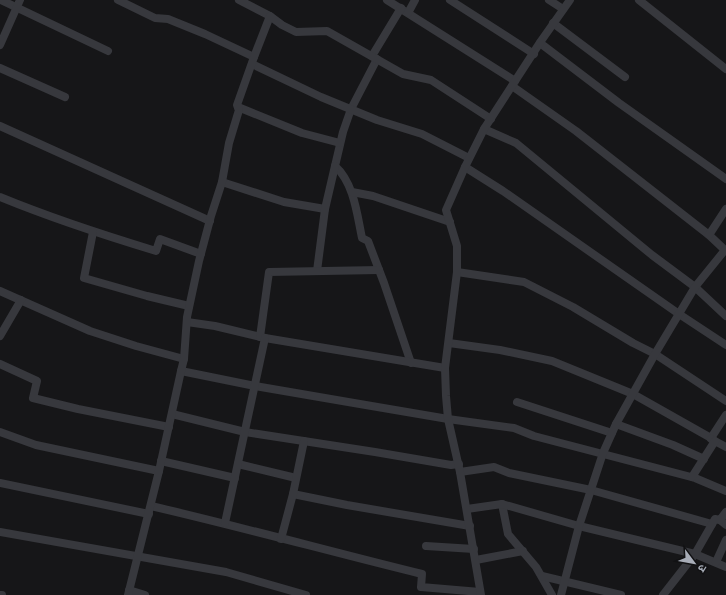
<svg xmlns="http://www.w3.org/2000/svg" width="726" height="595" font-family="Mulish,'Noto Sans Devanagari',sans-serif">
	<rect width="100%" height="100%" fill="#161618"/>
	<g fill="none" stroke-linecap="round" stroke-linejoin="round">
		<!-- minor -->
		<g stroke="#37383d" stroke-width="8">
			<polyline points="1,0 108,51"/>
			<polyline points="118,0 155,18 168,19 205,34 254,57"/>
			<polyline points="239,0 270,16"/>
			<polyline points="387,0 515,81"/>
			<polyline points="450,0 534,54"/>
			<polyline points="549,0 563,9"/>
			<polyline points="639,0 726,69"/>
			<polyline points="408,13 415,0"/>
			<polyline points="553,23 625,77"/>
			<polyline points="540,43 619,103 726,179"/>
			<polyline points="0,45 20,0"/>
			<polyline points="372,56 401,8"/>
			<path d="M377,59L351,109L343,132L335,166C354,183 357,214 362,238L368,241L384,283L411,363"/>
			<polyline points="252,64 321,97 377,120 422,134 469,158"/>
			<polyline points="0,68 65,97"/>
			<polyline points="512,86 576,131 709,235 726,251"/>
			<polyline points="238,107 302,133 340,143"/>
			<polyline points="0,126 210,221"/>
			<polyline points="484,129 516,143 652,255 695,287 726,316"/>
			<polyline points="465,167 503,191 679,314 726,345"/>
			<polyline points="222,182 284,202 325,209"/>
			<polyline points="352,192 373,196 450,222"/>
			<path d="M0,197C51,218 103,235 156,251L160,239L201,254"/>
			<polyline points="93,232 84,278 147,296 189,306"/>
			<polyline points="709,235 726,209"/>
			<polyline points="317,271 325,209 335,166"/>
			<polyline points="457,272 524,282 573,307 633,343 655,354 726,401"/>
			<polyline points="0,291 90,331 136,346 184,359"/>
			<polyline points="187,322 215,326 265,338 445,368"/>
			<polyline points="0,336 21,300"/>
			<polyline points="260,337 269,272 379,270"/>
			<polyline points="449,343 500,350 552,361 633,394 711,438 726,415"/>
			<polyline points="0,364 37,381 33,398 78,409 169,427"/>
			<polyline points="181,371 255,386 354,403 448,419 514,428 534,436 695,478 726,491"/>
			<polyline points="517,402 612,433"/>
			<polyline points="172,414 245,432 375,452 451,465 459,464"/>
			<polyline points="616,424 673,445 704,459"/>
			<polyline points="0,432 36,445 159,471"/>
			<polyline points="711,439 726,447"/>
			<polyline points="161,461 235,478"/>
			<polyline points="238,464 296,478"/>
			<polyline points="460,472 494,467 509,473 591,490 712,524"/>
			<polyline points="692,477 715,441"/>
			<polyline points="0,483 149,514"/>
			<polyline points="293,494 347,505 470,526"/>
			<polyline points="502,504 508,534 536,567 552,595"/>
			<path d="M151,506C242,527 332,552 422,574L421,587L480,592"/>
			<polyline points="467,509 502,504 579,526 695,554 726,567"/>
			<polyline points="720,520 726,525"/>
			<polyline points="225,523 265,338"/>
			<polyline points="0,532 226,572 306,595"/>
			<polyline points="281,539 293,494 304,441"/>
			<polyline points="426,546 474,549"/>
			<polyline points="476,560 523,551"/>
			<polyline points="716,562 726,540"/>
			<polyline points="542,576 621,595"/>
			<polyline points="129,590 145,595"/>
			<polyline points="0,595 2,595"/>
			<polyline points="128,595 159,471 181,371 184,359 187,317 199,261 211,216 222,182 229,143 239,110 237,105 254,57 270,16 282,25 296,32 327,31 403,74 431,80 491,119"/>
			<polyline points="481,595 460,472 448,419 446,396 445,368 457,272 457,246 446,210 465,167 484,129 541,41 570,0"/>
			<polyline points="561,595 579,526 603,453 616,424 655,354 695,287 725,250"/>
			<polyline points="663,595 695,554 715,519 720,520 726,512"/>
		</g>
	</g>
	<!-- north arrow -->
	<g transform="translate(694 563) rotate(122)" stroke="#111113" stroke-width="3" paint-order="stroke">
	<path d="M0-3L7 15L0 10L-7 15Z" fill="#a8adb8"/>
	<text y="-6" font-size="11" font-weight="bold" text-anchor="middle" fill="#a8adb8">उ</text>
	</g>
</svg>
